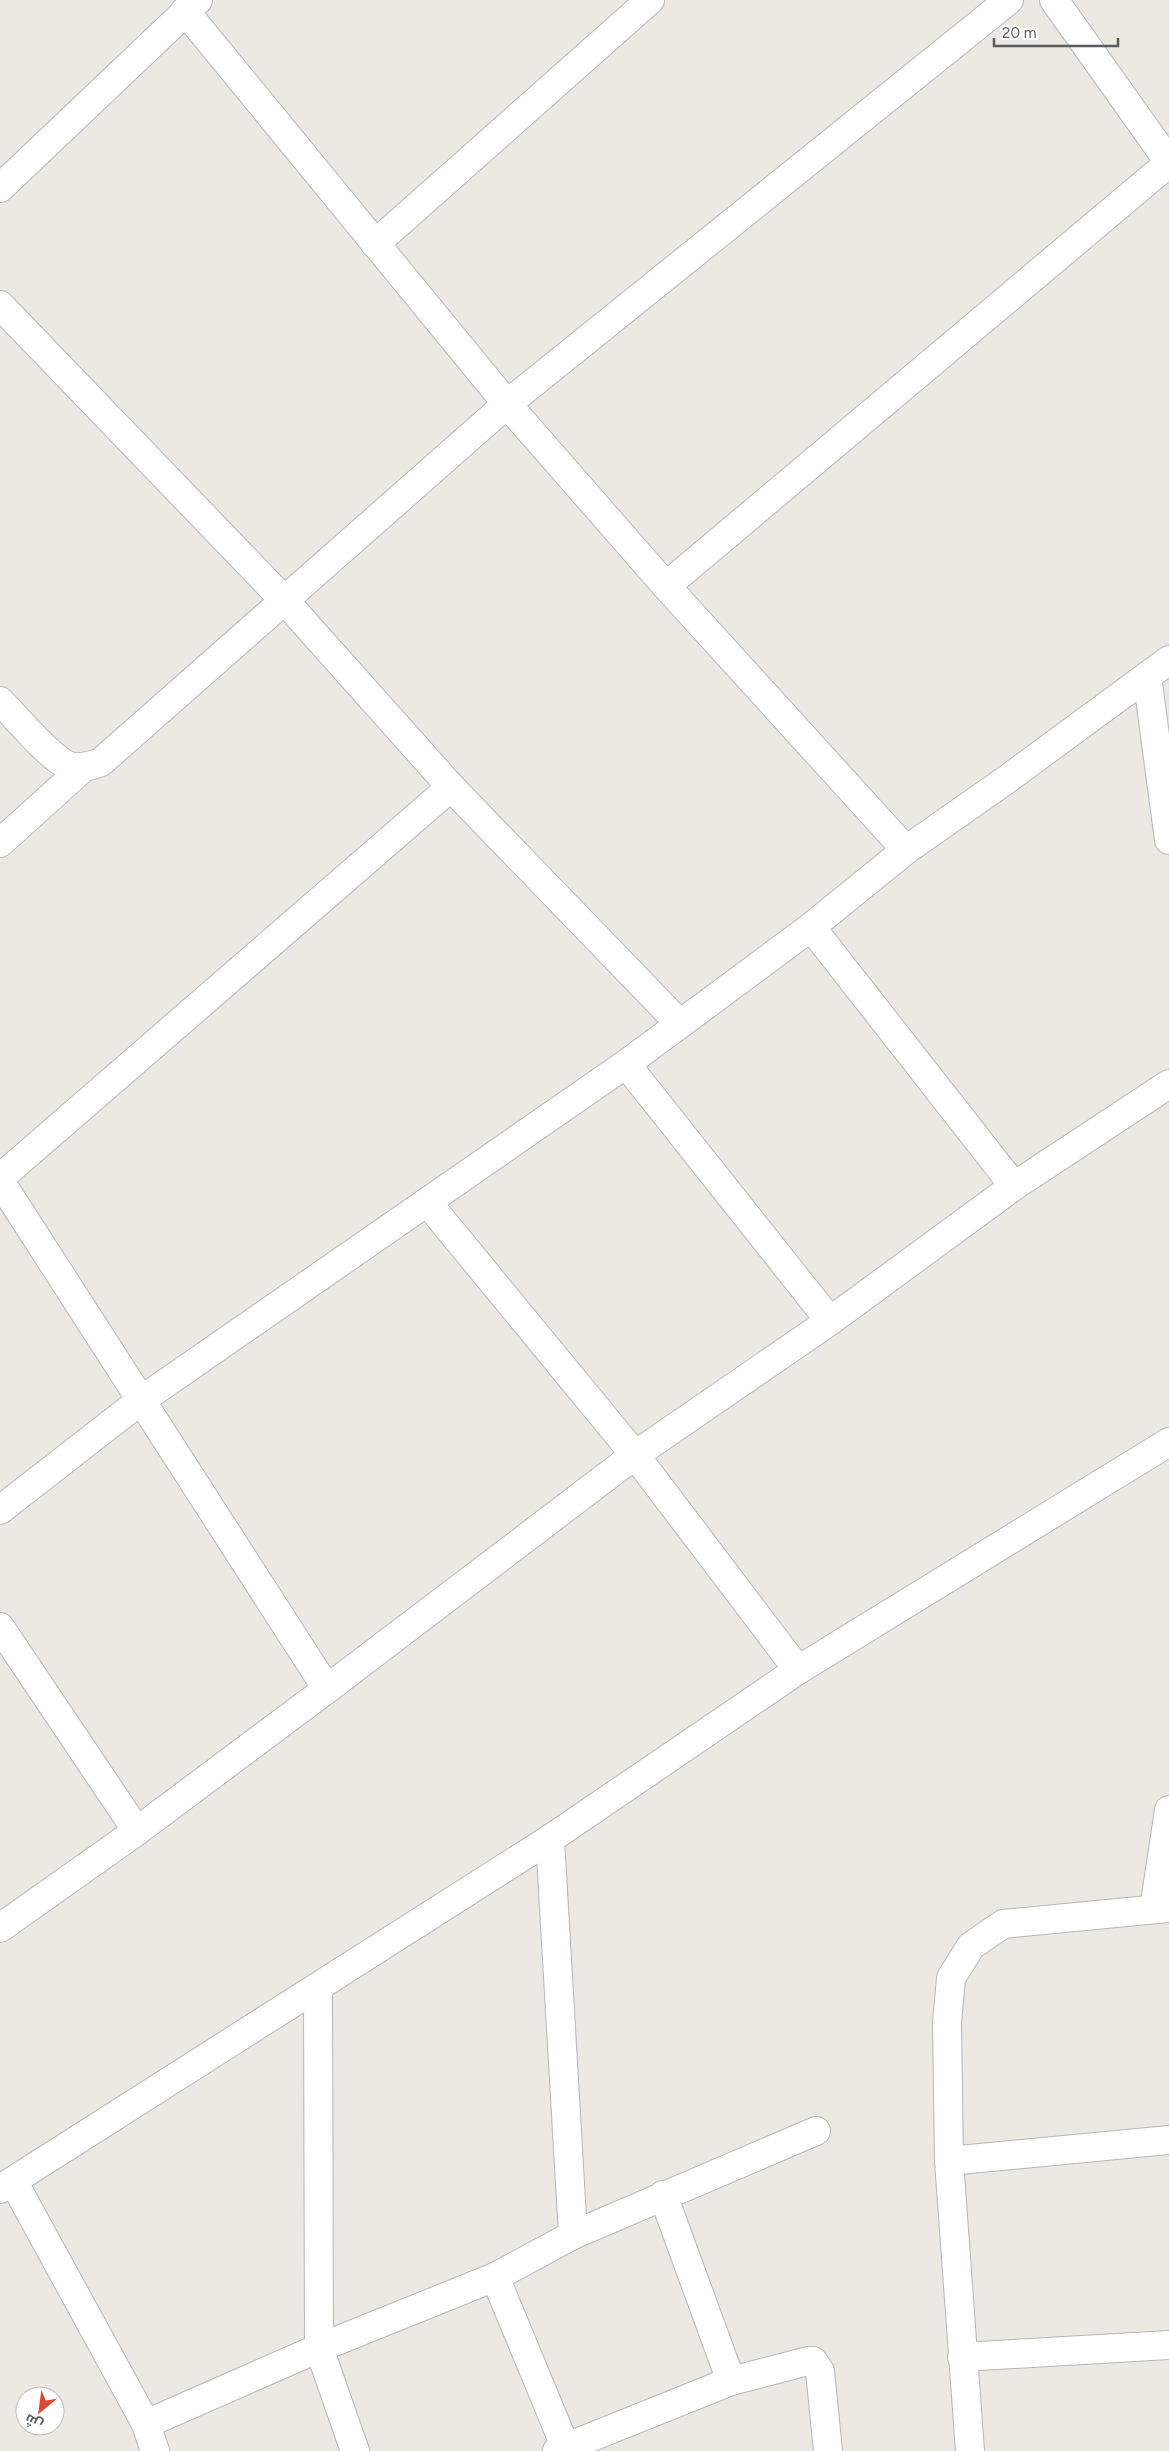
<svg xmlns="http://www.w3.org/2000/svg" width="1169" height="2451" font-family="Figtree,Cairo,sans-serif">
	<rect width="100%" height="100%" fill="#ebe9e1"/>
	<g fill="none" stroke-linecap="round" stroke-linejoin="round">
		<defs>
			<g id="minor">
				<polyline points="1054,0 1169,162"/>
				<polyline points="185,11 507,404 666,586 906,850"/>
				<polyline points="0,188 198,0"/>
				<polyline points="375,244 650,0"/>
				<polyline points="0,305 285,601 451,787 680,1024"/>
				<polyline points="666,586 1169,163"/>
				<polyline points="1147,676 1169,840"/>
				<path d="M0,701C16,717 48,756 67,765C78,770 90,766 101,762L507,404L1009,0"/>
				<polyline points="0,843 84,767"/>
				<polyline points="811,927 1014,1186"/>
				<polyline points="626,1064 830,1321"/>
				<polyline points="0,1178 451,787"/>
				<polyline points="0,1181 327,1689 137,1831 0,1928"/>
				<polyline points="0,1510 140,1401 626,1064 811,927 906,850 1006,780 1169,660"/>
				<polyline points="0,1627 137,1831"/>
				<polyline points="798,1670 635,1455 830,1321 1014,1186 1169,1084"/>
				<polyline points="327,1689 635,1455 427,1202"/>
				<polyline points="1154,1909 1169,1810"/>
				<polyline points="318,1988 319,2348 355,2451"/>
				<polyline points="949,2161 1169,2140"/>
				<polyline points="13,2181 146,2424"/>
				<polyline points="0,2189 550,1839 798,1670 1169,1442"/>
				<polyline points="663,2195 731,2381"/>
				<polyline points="573,2235 816,2131"/>
				<polyline points="495,2277 565,2446"/>
				<polyline points="962,2357 1169,2345"/>
				<polyline points="155,2451 146,2424 319,2348 495,2277 573,2235 550,1839"/>
				<polyline points="557,2451 731,2381 808,2361 813,2361 820,2371 828,2451"/>
				<polyline points="970,2451 949,2161 947,2023 951,1978 971,1946 1003,1924 1169,1908"/>
			</g>
		</defs>
		<!-- minor casing -->
		<use href="#minor" stroke="#b3b6ba" stroke-width="30"/>
		<!-- minor -->
		<use href="#minor" stroke="#fff" stroke-width="28"/>
	</g>
	<!-- north arrow -->
	<g transform="translate(40 2411) rotate(209)"><circle r="24" fill="#ffffff" stroke="#bdbebf"/>
	<path d="M0-4L9 19L0 12L-9 19Z" fill="#da4a38"/>
	<text y="-8" font-size="14" font-weight="bold" text-anchor="middle" fill="#595c60">ش</text>
	</g>
	<!-- scale -->
	<path d="M994 38v8h124v-8" fill="none" stroke="#595c60" stroke-width="2.5"/>
	<text x="1002" y="38" font-size="15" fill="#595c60" stroke="#ffffff" stroke-width="4" paint-order="stroke">20 m</text>
</svg>
